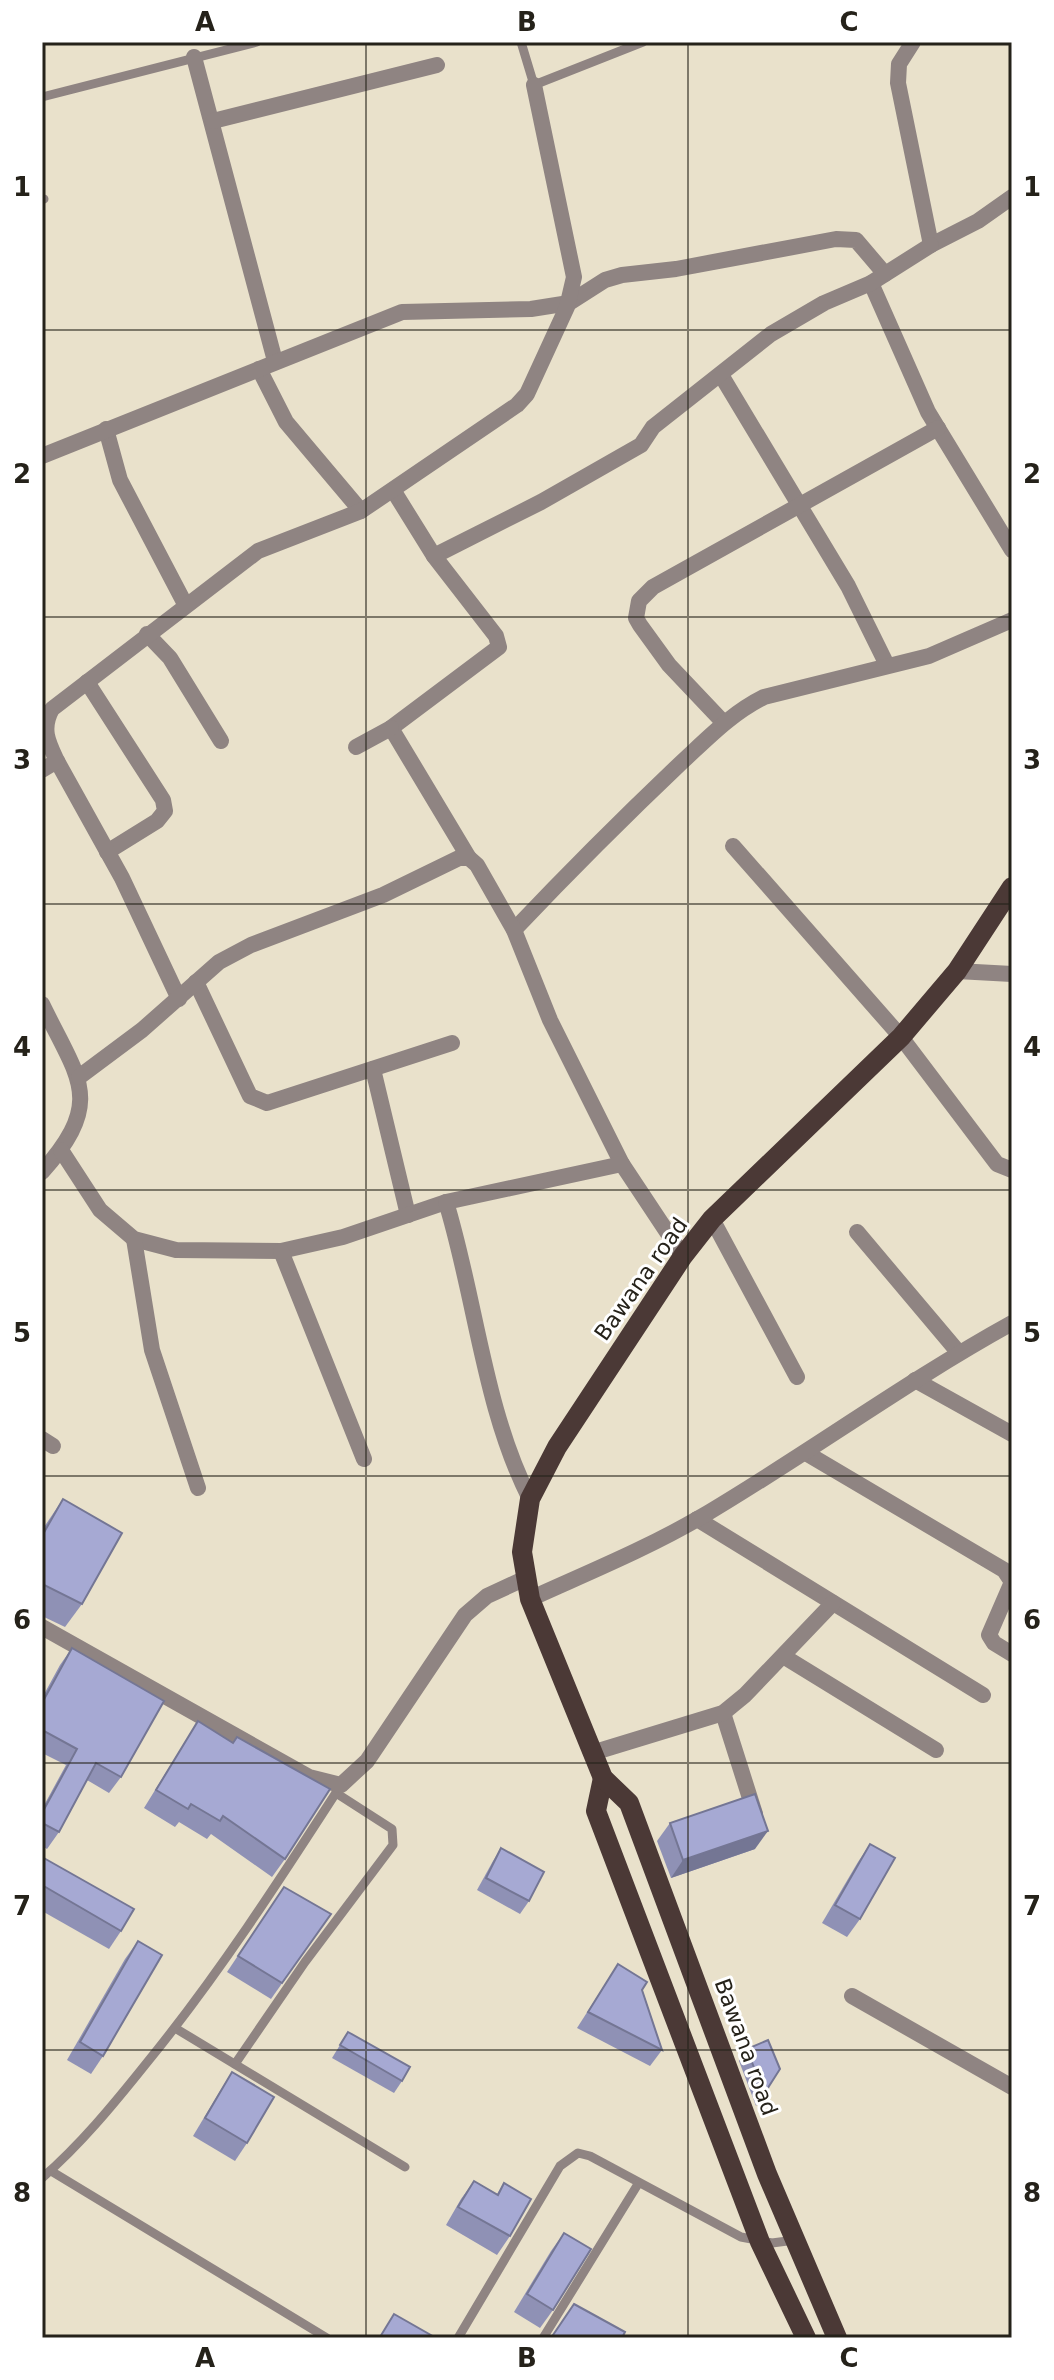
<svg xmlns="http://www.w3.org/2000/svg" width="1054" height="2380" font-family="'DejaVu Sans',sans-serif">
	<rect width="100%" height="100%" fill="#e9e1cb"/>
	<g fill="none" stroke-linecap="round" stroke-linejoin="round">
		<!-- service -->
		<g stroke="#8f8482" stroke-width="9">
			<polyline points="521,42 534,85 643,42"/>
			<polyline points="42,97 257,42"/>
			<polyline points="42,200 44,199"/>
			<polyline points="175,2028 405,2167"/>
			<polyline points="235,2064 305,1962 393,1845 392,1829 336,1793"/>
			<polyline points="51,2171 327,2338"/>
			<path d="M42,2178C80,2145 113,2105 145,2065C217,1977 279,1881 341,1785"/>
			<polyline points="458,2338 560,2166 578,2153 590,2156 741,2237 772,2243 795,2240"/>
			<polyline points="543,2338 638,2184"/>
		</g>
		<!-- minor -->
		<g stroke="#8f8482" stroke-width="16">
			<polyline points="913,42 899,64 898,83 931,245 978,221 1012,197"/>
			<polyline points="194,57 275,361"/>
			<polyline points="213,121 437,65"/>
			<polyline points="871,283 928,412 1012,550"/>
			<polyline points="259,369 286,422 361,511"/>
			<polyline points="721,375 848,586 887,665"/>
			<polyline points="106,429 120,480 185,604"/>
			<polyline points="42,456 402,312 531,309 569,303 605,280 622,275 676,269 836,239 856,240 885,274"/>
			<polyline points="393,490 434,556 541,502 641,445 653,427 771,334 824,303 871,283 931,245"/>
			<polyline points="434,556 496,636 499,647 391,728 469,858"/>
			<polyline points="147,634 170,658 221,741"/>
			<polyline points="87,682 163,800 165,811 157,821 107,852"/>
			<polyline points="723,722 669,665 640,625 636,618 639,601 653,587 938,428"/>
			<polyline points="356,747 391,728"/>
			<polyline points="57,761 122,878 179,999"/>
			<path d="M42,770L57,761C48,742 41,729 52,709L258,551L361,511L517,405L527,394L567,307L574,277L534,85"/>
			<polyline points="733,846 901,1037 997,1164 1012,1170"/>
			<path d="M514,930C569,872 625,816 683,761C709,737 732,713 764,697L929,656L1012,620"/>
			<polyline points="957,971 1012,974"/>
			<polyline points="196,982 250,1096 267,1103 452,1043"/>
			<path d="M42,1004C78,1079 106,1100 42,1172"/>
			<polyline points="373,1069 408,1215"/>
			<polyline points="79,1077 142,1030 219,962 251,945 383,895 459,858 469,858 477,865 514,930 550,1020 622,1164"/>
			<polyline points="61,1150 100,1210 134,1239 176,1250 281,1251 343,1237 446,1202"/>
			<polyline points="712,1219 797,1377"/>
			<polyline points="857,1232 959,1353"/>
			<polyline points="134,1239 152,1350 198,1488"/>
			<polyline points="281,1251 364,1459"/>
			<polyline points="915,1380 1012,1434"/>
			<polyline points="42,1439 53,1446"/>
			<polyline points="806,1453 1004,1570 1012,1582 989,1635 994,1643 1012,1654"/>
			<path d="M530,1499C484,1409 476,1300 446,1202L622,1164L683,1256"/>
			<polyline points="697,1519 983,1695"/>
			<path d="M530,1599C587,1573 646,1549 701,1517C806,1455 905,1382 1012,1323"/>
			<polyline points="783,1656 936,1750"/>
			<polyline points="723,1713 755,1814"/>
			<polyline points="592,1753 723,1713 745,1695 833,1603"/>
			<polyline points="852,1996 1012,2087"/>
		</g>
		<!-- tertiary -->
		<polyline stroke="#8f8482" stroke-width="16" points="42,1627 309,1777 341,1785 367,1761 465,1615 487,1596 526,1578"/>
		<!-- primary -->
		<g stroke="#4b3936" stroke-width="20">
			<polyline points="603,1778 596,1811 760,2242 806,2338"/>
			<polyline points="837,2338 767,2174 629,1803 603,1778 530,1599 522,1552 530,1499 557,1447 683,1256 712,1219 901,1037 957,971 1012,887"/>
		</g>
	</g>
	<!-- wall -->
	<g fill="#8f91b5">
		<polygon points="63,1499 82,1604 65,1627 42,1616 42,1530"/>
		<polygon points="72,1648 121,1777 109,1793 87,1780 59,1832 47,1849 42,1846 42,1809 66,1765 42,1753 42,1698 60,1665"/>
		<polygon points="198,1721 285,1859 272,1877 211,1834 207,1839 179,1822 175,1827 144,1808 186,1740"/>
		<polygon points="670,1823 755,1849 671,1878 657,1841"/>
		<polygon points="870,1844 860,1919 847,1937 822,1923 858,1862"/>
		<polygon points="501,1848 529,1901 520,1914 477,1890 493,1861"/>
		<polygon points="42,1857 121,1931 109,1949 42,1911"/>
		<polygon points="284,1887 331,1914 271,1999 227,1972"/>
		<polygon points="138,1941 103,2056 91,2074 67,2060 125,1959"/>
		<polygon points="618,1964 642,1990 662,2050 650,2066 577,2028"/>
		<polygon points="348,2032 402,2081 394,2093 332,2058"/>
		<polygon points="747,2049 780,2069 756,2106 739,2061"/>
		<polygon points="232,2072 247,2143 235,2161 193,2136 220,2091"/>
		<polygon points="474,2181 497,2194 504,2183 510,2236 497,2255 446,2225 461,2199"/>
		<polygon points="564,2233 553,2310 540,2328 514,2312 551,2251"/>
	</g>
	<!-- shaded-wall -->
	<polygon fill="#747694" points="768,1831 755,1849 671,1878 683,1860"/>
	<!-- building -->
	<g fill="#a6a9d3" stroke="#747694" stroke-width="2">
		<polygon points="63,1499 122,1533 82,1604 42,1584 42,1536"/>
		<polygon points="72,1648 164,1701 121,1777 96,1763 59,1832 42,1823 42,1813 77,1749 42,1730 42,1703"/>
		<polygon points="198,1721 233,1743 237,1737 330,1789 285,1859 223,1816 220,1821 191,1804 188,1809 156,1790"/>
		<polygon points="755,1794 768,1831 683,1860 670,1823"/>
		<polygon points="870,1844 895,1858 860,1919 835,1905"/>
		<polygon points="501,1848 544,1872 529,1901 486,1878"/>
		<polygon points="42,1857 134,1909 121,1931 42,1885"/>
		<polygon points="284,1887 331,1914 282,1983 238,1956"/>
		<polygon points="138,1941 162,1955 103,2056 80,2042"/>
		<polygon points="618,1964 647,1982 642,1990 662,2050 588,2012"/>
		<polygon points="348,2032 410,2067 402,2081 340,2045"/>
		<polygon points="768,2040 780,2069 764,2094 747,2049"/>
		<polygon points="232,2072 274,2097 247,2143 205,2118"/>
		<polygon points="474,2181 498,2195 504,2183 531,2199 510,2236 458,2207"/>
		<polygon points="564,2233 591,2249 553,2310 527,2294"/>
		<polygon points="574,2304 625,2332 622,2338 551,2338"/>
		<polygon points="394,2314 436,2338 382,2338 380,2337"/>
	</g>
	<!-- grid -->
	<path fill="none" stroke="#25221a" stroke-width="2" stroke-opacity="0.55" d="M366,42V2338M688,42V2338M42,330H1012M42,617H1012M42,904H1012M42,1190H1012M42,1476H1012M42,1763H1012M42,2050H1012"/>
	<g text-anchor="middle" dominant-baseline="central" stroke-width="6" stroke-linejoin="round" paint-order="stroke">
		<!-- street labels -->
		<g font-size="22" fill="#25221a" stroke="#fff">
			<text transform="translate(641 1279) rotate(-55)">Bawana road</text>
			<text transform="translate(746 2047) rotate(70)">Bawana road</text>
		</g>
	</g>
	<!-- border -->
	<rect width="1054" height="2380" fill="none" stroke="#ffffff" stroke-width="88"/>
	<rect x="44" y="44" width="966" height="2292" fill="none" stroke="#25221a" stroke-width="3"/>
	<g font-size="26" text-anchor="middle" font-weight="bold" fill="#25221a">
		<text x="205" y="31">A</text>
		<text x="527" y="31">B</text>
		<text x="849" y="31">C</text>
		<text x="22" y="196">1</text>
		<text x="1032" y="196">1</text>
		<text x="22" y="483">2</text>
		<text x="1032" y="483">2</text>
		<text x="22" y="769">3</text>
		<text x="1032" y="769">3</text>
		<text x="22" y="1056">4</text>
		<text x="1032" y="1056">4</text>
		<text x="22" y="1342">5</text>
		<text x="1032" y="1342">5</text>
		<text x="22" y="1629">6</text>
		<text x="1032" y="1629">6</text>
		<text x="22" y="1915">7</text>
		<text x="1032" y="1915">7</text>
		<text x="22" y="2202">8</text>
		<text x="1032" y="2202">8</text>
		<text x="205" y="2367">A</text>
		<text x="527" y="2367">B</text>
		<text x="849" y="2367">C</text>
	</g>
</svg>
